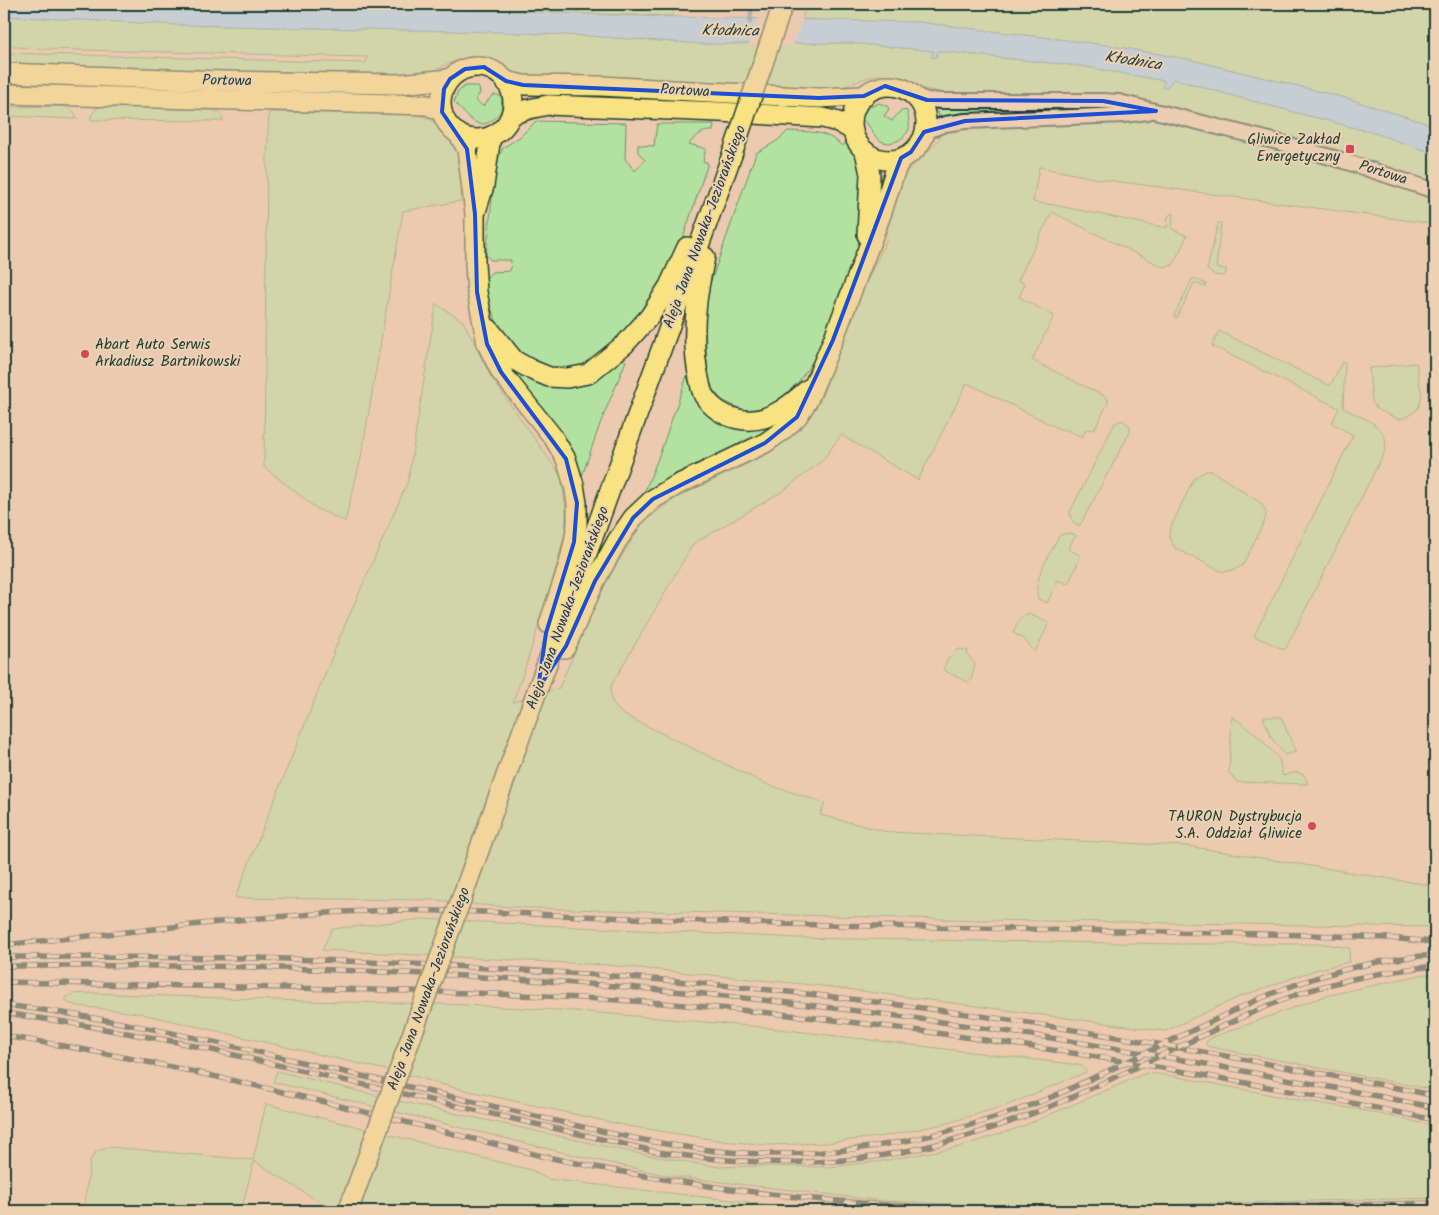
<svg xmlns="http://www.w3.org/2000/svg" width="1439" height="1215" font-family="Kalam,sans-serif">
	<rect width="100%" height="100%" fill="#ebcab0"/>
	<filter id="ink" filterUnits="userSpaceOnUse"><feTurbulence type="fractalNoise" baseFrequency=".02" numOctaves="2"/><feDisplacementMap in="SourceGraphic" scale="10" xChannelSelector="R" yChannelSelector="G"/><feConvolveMatrix kernelMatrix="1 2 1 2 8 2 1 2 1" color-interpolation-filters="sRGB"/></filter>
	<g filter="url(#ink)">
		<!-- green -->
		<g fill="#b3e2a0" stroke="#69906a">
			<polygon points="342,4 673,4 673,16 511,12"/>
			<polygon points="807,4 1435,4 1435,126 1346,98 1187,59 1106,45 918,22 837,21 802,19"/>
			<path d="M4,16L181,25L501,32L588,36L703,44L850,43L934,51L932,57H935L937,51L1080,66L1166,81L1174,79L1241,98L1378,134L1435,154V224L1099,179L1039,167L1033,202L1054,205L1167,228L1168,216L1173,213L1172,229L1187,236L1173,265L1163,267L1052,212L1018,280L1025,284L1019,297L1054,316L1032,360L1104,396L1108,399V403L1094,430L1086,429L1082,437L1065,429L1062,430L967,383L918,480L841,435L823,460L783,491L693,544L612,684C607,699 615,709 626,716L766,784L825,803L820,815L888,832L1187,846L1435,886V927L983,920L528,908L481,905L436,900L235,898L339,639L408,481L436,304L463,321L491,377L561,476L566,512L565,533L551,587L525,668L513,702L559,688L604,584L644,521L676,498L771,452L799,429L820,401L861,293L887,239L885,237L903,174L924,156L940,138L937,91C927,90 917,88 907,84C898,81 891,76 881,75C866,75 849,87 833,89L520,75C515,74 510,72 505,70C498,67 492,62 485,59C463,51 442,69 422,76L188,72L4,64V53L366,63L367,57L42,49L4,46Z"/>
			<path d="M465,86H476L479,88L480,93L475,100L483,106L493,95H498L502,98L501,111C480,137 471,119 454,102L458,92Z"/>
			<path d="M879,103L887,106L889,109L884,116L892,121L901,110L907,111C908,118 911,125 908,131C903,140 891,146 881,141C875,137 873,132 869,126C866,123 863,121 861,118L868,108Z"/>
			<path d="M60,106C69,107 73,109 77,118L75,119L4,116V107Z"/>
			<path d="M99,106L214,110C219,112 223,114 223,121L91,120V115Z"/>
			<path d="M269,112L408,114C431,117 431,118 446,136C449,140 453,143 456,148C465,163 461,184 461,201L403,211L361,458L345,521L317,509L264,467L267,160Z"/>
			<path d="M536,121L626,123L625,159L635,171L645,160L638,152V145L654,146L657,124H714L713,131C702,130 696,136 689,144L706,149L703,161L708,163L681,244L645,310L604,352L584,364L568,369L548,367L518,354L501,333L484,290L486,278L492,272L510,271L511,260H491L486,255L496,162L503,148L521,136Z"/>
			<path d="M788,131C809,132 826,130 842,146L846,143L864,167V204L860,244L815,358L799,381L779,401L764,410L745,411L722,400L714,391L708,377L704,312L709,287L756,153L777,141Z"/>
			<polygon points="1218,223 1221,223 1216,268 1226,269 1226,273 1222,276 1215,275 1207,270"/>
			<polygon points="1193,278 1206,284 1205,287 1194,283 1177,318 1174,316"/>
			<path d="M1219,331L1330,386L1342,362L1345,364L1343,408C1361,418 1391,425 1385,451L1285,650L1254,636L1353,435L1332,423L1339,408L1212,346Z"/>
			<polygon points="623,359 626,361 600,424 582,476 573,454 512,375 515,372 538,383 561,387 583,384"/>
			<polygon points="1416,363 1422,396 1418,409 1405,418 1398,419 1377,409 1372,402 1369,368"/>
			<polygon points="687,376 695,400 716,419 760,428 772,426 778,423 770,430 642,498 659,456"/>
			<path d="M1122,420L1130,426V432L1080,525C1073,524 1070,519 1070,512L1115,423Z"/>
			<polygon points="1206,471 1212,471 1261,503 1266,512 1265,520 1243,565 1234,570 1223,572 1175,548 1169,537 1170,529 1194,478"/>
			<path d="M1070,533L1076,535L1068,549L1081,556L1068,584L1058,580L1047,603L1038,599C1032,579 1050,554 1059,536L1063,534Z"/>
			<polygon points="1029,614 1049,623 1035,652 1023,638 1013,633 1020,618"/>
			<path d="M961,649L968,651L967,654L975,664L971,680L968,682L943,670C947,662 950,651 961,649Z"/>
			<polygon points="1232,716 1258,736 1279,759 1283,776 1296,772 1304,775 1308,784 1237,782 1229,773"/>
			<polygon points="1263,717 1281,717 1296,752 1285,755 1271,737"/>
			<polygon points="422,919 796,938 1183,944 1325,944 1350,948 1349,962 1315,970 1239,997 1165,1031 823,986 607,965 322,950 332,929"/>
			<polygon points="1425,974 1435,974 1435,1090 1210,1047 1206,1045 1207,1041 1213,1037 1325,996"/>
			<polygon points="88,993 304,1001 444,1004 577,1011 762,1027 1079,1065 1083,1067 1086,1072 1010,1104 948,1123 886,1136 826,1143 768,1145 723,1141 628,1126 451,1087 417,1077 138,1013 78,1006 68,1003 65,997 73,994"/>
			<polygon points="277,1071 403,1102 641,1154 719,1167 754,1166 830,1167 882,1161 958,1147 1015,1129 1035,1121 1146,1073 1173,1076 1288,1098 1361,1110 1435,1126 1435,1198 1151,1205 1066,1209 884,1201 670,1176 582,1157 273,1082"/>
			<polygon points="266,1104 531,1170 547,1179 827,1211 334,1211 254,1161 241,1211 84,1211 90,1161 96,1152 109,1147 253,1160"/>
		</g>
		<!-- water -->
		<polygon fill="#9bd2fa" stroke="#6996ab" points="4,4 342,4 638,16 918,22 1106,45 1187,59 1346,98 1435,126 1435,154 1378,134 1241,98 1174,79 1166,88 1162,87 1165,81 1080,66 938,51 935,58 931,57 934,51 850,43 703,44 588,36 501,32 181,25 4,16"/>
		<!-- pier -->
		<polygon fill="#ebcab0" points="759,16 803,17 793,46 748,46"/>
		<g fill="none" stroke-linecap="round" stroke-linejoin="round">
			<!-- stream -->
			<polyline stroke="#6996ab" stroke-width="4.5" points="750,22 752,4"/>
			<defs>
				<g id="minor">
					<polyline points="912,95 927,100 942,101 1103,101 1119,102 1282,143 1344,161 1435,191"/>
					<polyline points="924,132 945,124 965,121 1124,115 1148,112"/>
				</g>
				<g id="major">
					<circle cx="477" cy="103" r="36"/>
					<polyline points="4,73 222,81 400,84 450,79"/>
					<polyline points="506,81 523,85 600,86 819,98 864,96"/>
					<circle cx="889" cy="123" r="37"/>
					<polyline points="4,94 428,105 442,112"/>
					<polyline points="511,115 529,109 548,105 719,112 823,118 838,122 852,130"/>
					<polyline points="458,133 467,149 475,214 475,264 477,292 487,344 501,372 553,437 566,459 574,485 577,503 577,524 574,542 569,564 549,624"/>
					<polyline points="865,151 870,174 867,235"/>
					<polyline points="476,211 484,186 491,136"/>
					<path d="M705,257C696,296 690,339 699,378C700,383 701,391 704,396C712,408 724,416 738,419C766,425 788,407 808,389"/>
					<polyline points="489,329 514,360 532,370 549,377 567,378 588,374 625,344 650,316 669,286 687,247"/>
					<polyline points="565,648 595,581 617,541 633,518 653,499 677,485 765,443 782,431 797,417 807,402 833,340 882,212 894,174 901,158"/>
					<polyline points="490,820 732,155"/>
				</g>
			</defs>
			<!-- minor casing -->
			<use href="#minor" stroke="#1f3d34" stroke-width="18"/>
			<!-- major casing -->
			<use href="#major" stroke="#1f3d34" stroke-width="22"/>
			<!-- minor -->
			<use href="#minor" stroke="#ecd1b3" stroke-width="14"/>
			<!-- major -->
			<use href="#major" stroke="#f8e281" stroke-width="19"/>
			<defs>
				<g id="rail">
					<polyline points="4,945 248,919 341,912 397,910 485,912 778,924 1309,935 1388,938 1435,942"/>
					<path d="M4,957C88,957 173,957 257,958C361,961 465,966 568,973C806,988 1045,1021 1279,1066C1331,1076 1383,1084 1435,1096"/>
					<path d="M4,966C86,966 168,965 250,967C354,970 458,975 561,982C805,999 1046,1033 1286,1079C1336,1088 1386,1097 1435,1108"/>
					<path d="M4,982C115,984 226,986 337,989C445,992 554,995 662,1003C922,1024 1180,1067 1435,1120"/>
					<path d="M4,1005C100,1016 194,1037 288,1059C357,1075 427,1091 496,1107C585,1127 674,1152 765,1154C864,1155 955,1135 1047,1099C1094,1078 1141,1055 1187,1033C1216,1020 1244,1005 1273,993C1324,973 1380,958 1435,955"/>
					<path d="M4,1013L65,1022L177,1042L658,1152C738,1164 822,1168 902,1152C954,1142 1005,1125 1054,1105C1105,1083 1155,1058 1206,1034C1235,1020 1265,1006 1296,995C1341,979 1387,971 1435,966"/>
					<path d="M4,1036C185,1064 364,1112 542,1156C693,1189 844,1206 998,1211C1060,1212 1121,1210 1183,1209C1267,1207 1351,1205 1435,1203"/>
				</g>
			</defs>
			<!-- rail casing -->
			<use href="#rail" stroke="#1f3d34" stroke-width="5.5"/>
			<!-- rail -->
			<use href="#rail" stroke="#ecd1b3" stroke-width="4" stroke-dasharray="11" stroke-linecap="butt"/>
			<defs>
				<g id="major-bridge">
					<polyline points="732,155 783,4"/>
					<polyline points="348,1211 490,820"/>
				</g>
			</defs>
			<!-- major-bridge casing -->
			<use href="#major-bridge" stroke="#1f3d34" stroke-width="22" stroke-linecap="butt"/>
			<!-- major-bridge -->
			<use href="#major-bridge" stroke="#f8e281" stroke-width="19"/>
		</g>
	</g>
	<!-- marked area -->
	<path d="M0 0H1439V1215H0ZM484,67L506,81L523,85L819,98L864,96L885,86L927,100L1103,101L1156,111L965,121L924,132L911,152L901,158L833,340L797,417L765,443L653,499L633,518L595,581L566,646L538,689L546,633L574,542L577,503L566,459L501,372L487,344L477,292L475,214L467,149L442,112L444,89L450,79L465,69Z" fill="#ebcab0" fill-opacity=".55" fill-rule="evenodd"/>
	<path fill="none" stroke="#1d4ed8" stroke-width="4" stroke-linejoin="round" d="M484,67L506,81L523,85L819,98L864,96L885,86L927,100L1103,101L1156,111L965,121L924,132L911,152L901,158L833,340L797,417L765,443L653,499L633,518L595,581L566,646L538,689L546,633L574,542L577,503L566,459L501,372L487,344L477,292L475,214L467,149L442,112L444,89L450,79L465,69Z"/>
	<!-- markers -->
	<g fill="#d1495b" stroke="#ecd1b3" stroke-width="2">
		<rect x="1345" y="144" width="10" height="10" rx="2.5"/>
		<circle cx="85" cy="354" r="5"/>
		<circle cx="1312" cy="826" r="5"/>
	</g>
	<g text-anchor="middle" dominant-baseline="central" stroke-width="4" stroke-linejoin="round" paint-order="stroke">
		<!-- street labels -->
		<g font-size="15" fill="#1f3d34" stroke="#ecd1b3">
			<text transform="translate(227 81) rotate(1)">Portowa</text>
			<text transform="translate(685 91) rotate(3)">Portowa</text>
			<text transform="translate(1383 173) rotate(18)">Portowa</text>
			<text transform="translate(705 227) rotate(-70)">Aleja Jana Nowaka-Jeziorańskiego</text>
			<text transform="translate(568 608) rotate(-70)">Aleja Jana Nowaka-Jeziorańskiego</text>
			<text transform="translate(429 989) rotate(-70)">Aleja Jana Nowaka-Jeziorańskiego</text>
		</g>
		<!-- poi labels -->
		<g font-size="15" fill="#1f3d34" stroke="#ecd1b3" text-anchor="end">
			<text x="1340" y="140">Gliwice Zakład<tspan x="1340" dy="17">Energetyczny</tspan></text>
			<text x="95" y="345" text-anchor="start">Abart Auto Serwis<tspan x="95" dy="17">Arkadiusz Bartnikowski</tspan></text>
			<text x="1302" y="817">TAURON Dystrybucja<tspan x="1302" dy="17">S.A. Oddział Gliwice</tspan></text>
		</g>
		<!-- water labels -->
		<g font-size="16" font-style="italic" fill="#25443e" stroke="#ecd1b3">
			<text transform="translate(730 31) rotate(1)">Kłodnica</text>
			<text transform="translate(1133 61) rotate(9)">Kłodnica</text>
		</g>
	</g>
	<!-- margin -->
	<rect width="1439" height="1215" fill="none" stroke="#ecd1b3" stroke-width="20"/>
	<rect x="10" y="10" width="1419" height="1195" fill="none" stroke="#1f3d34" stroke-width="2" filter="url(#ink)"/>
</svg>
